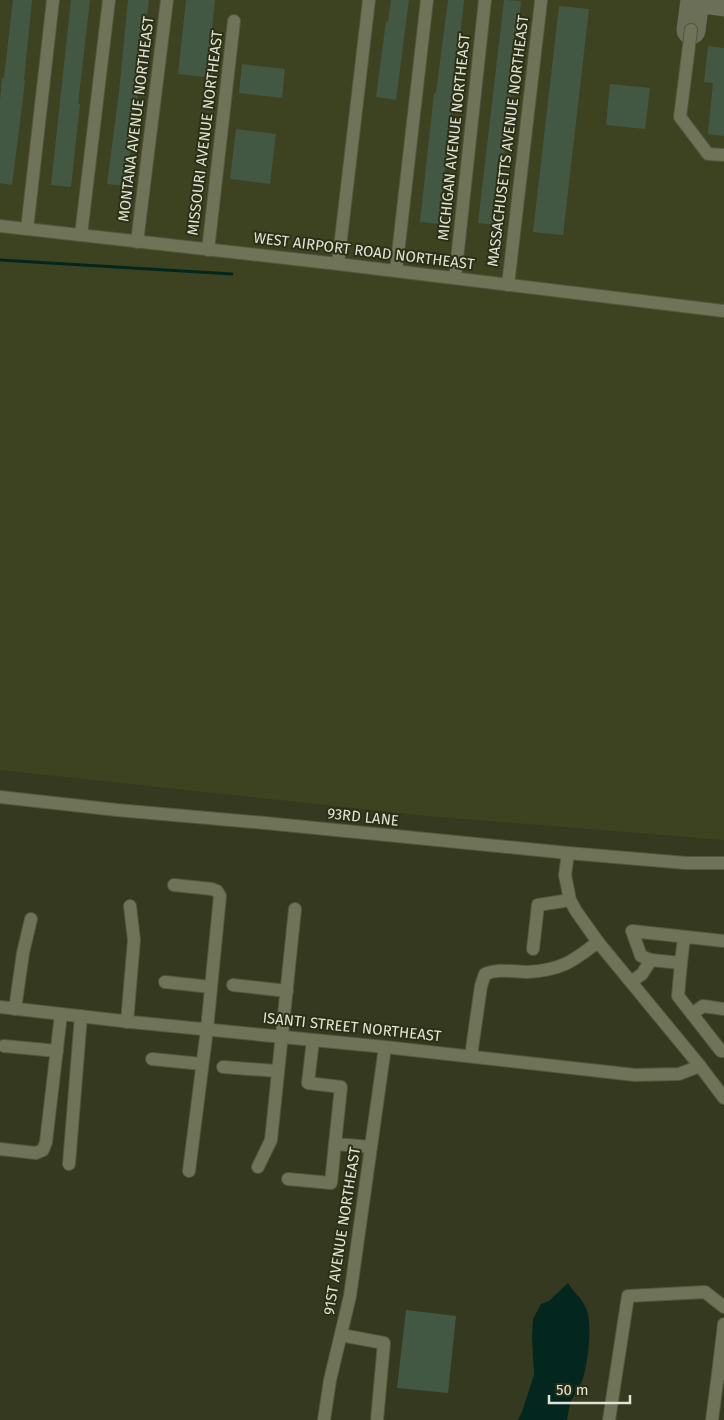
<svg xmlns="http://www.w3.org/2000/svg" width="724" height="1420" font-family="'Fira Sans',sans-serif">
	<rect width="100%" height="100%" fill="#35391f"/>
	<!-- built -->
	<polygon fill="#3d4321" points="0,0 724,0 724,840 428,816 0,770"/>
	<!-- water -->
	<path fill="#03271e" d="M568,1283C573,1292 582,1298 586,1308C593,1322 588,1366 582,1381C579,1388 574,1394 571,1401C569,1407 568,1414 567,1420H518L522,1412L534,1375L532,1337L533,1319L541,1304L549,1301Z"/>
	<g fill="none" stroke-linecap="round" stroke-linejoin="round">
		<!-- stream -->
		<polyline stroke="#03271e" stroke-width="3" points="0,260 232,274"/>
		<!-- taxiway -->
		<g stroke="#6b6f58" stroke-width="29">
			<polyline points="709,0 724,2"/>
			<polyline points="691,30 695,0"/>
		</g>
	</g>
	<!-- building -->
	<g fill="#435843">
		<polygon points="13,0 32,0 24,80 25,80 22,106 12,185 0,183 0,101 2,78 4,78"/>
		<polygon points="71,0 90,0 78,104 80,104 71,187 51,185"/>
		<polygon points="128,0 149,0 145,31 144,31 138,95 126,186 107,184 119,92"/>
		<polygon points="186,0 215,0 211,38 217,39 213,78 178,74"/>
		<polygon points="391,0 409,0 396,100 376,97 386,21 388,22"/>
		<polygon points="448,0 464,0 439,224 420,222 434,93 436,93"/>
		<polygon points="504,0 521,1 509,114 496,225 478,223"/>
		<polygon points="559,6 589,9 563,235 533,232"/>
		<polygon points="708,46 724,48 724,136 708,134 713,83 704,82"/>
		<polygon points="242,64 285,69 282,98 239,93"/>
		<polygon points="610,84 650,88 645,129 606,125"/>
		<polygon points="236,129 276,134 270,184 230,179"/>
		<polygon points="406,1310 456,1316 448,1393 397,1388"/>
	</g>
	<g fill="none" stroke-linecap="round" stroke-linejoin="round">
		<defs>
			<g id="minor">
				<polyline points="691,30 680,117 708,154 724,155"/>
				<polyline points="0,226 338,264 724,311"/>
				<polyline points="27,229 53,0"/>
				<polyline points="81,235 109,0"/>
				<polyline points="137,242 167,0"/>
				<polyline points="208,250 234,21"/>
				<polyline points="338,264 369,0"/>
				<polyline points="396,271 427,0"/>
				<polyline points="455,278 485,0"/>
				<polyline points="508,285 541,1"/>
				<polyline points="0,797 117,810 265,823 568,853 686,863 724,863"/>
				<polyline points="568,853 565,875 570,900 576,911 598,942 700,1066 724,1098"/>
				<polyline points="174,885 212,889 217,891 220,896 207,1029 189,1171"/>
				<polyline points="684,937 681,963 651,960 641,956 632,931 724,941"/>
				<polyline points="533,949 538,905 570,900"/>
				<polyline points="681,963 678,996 721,1051 724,1051"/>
				<polyline points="165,982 211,987"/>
				<polyline points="631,982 642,974 651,960"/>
				<polyline points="233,985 287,991"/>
				<polyline points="0,1007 131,1022 385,1047 635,1075 679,1074 700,1066"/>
				<polyline points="15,1009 23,953 31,919"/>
				<polyline points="692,1014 703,1006 724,1009"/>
				<polyline points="127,1022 134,940 130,906"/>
				<polyline points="313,1040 308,1083 341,1087 335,1144 371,1147"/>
				<polyline points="4,1046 57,1051"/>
				<path d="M471,1056L481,986L485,974C499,968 513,972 528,972C561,970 572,962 598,942"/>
				<polyline points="152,1059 202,1064"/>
				<polyline points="223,1067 277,1071"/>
				<polyline points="0,1149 36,1153 43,1150 46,1142 61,1014"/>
				<polyline points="69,1164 81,1016"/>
				<polyline points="258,1167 271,1140 295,909"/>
				<polyline points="288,1179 331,1183 335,1144"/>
				<polyline points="341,1335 384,1343 377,1420"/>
				<polyline points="718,1374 724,1324"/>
				<polyline points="324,1420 330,1380 350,1296 385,1047"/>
				<polyline points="609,1420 628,1296 705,1292 724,1307"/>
				<polyline points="712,1420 718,1374 724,1374"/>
			</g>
		</defs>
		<!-- minor casing -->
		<use href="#minor" stroke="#535740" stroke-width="14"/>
		<!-- minor -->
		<use href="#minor" stroke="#6f7458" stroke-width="12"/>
	</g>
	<g text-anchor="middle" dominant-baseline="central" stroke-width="4" stroke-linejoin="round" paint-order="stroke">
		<!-- street labels -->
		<g font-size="15" fill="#e0e4d4" stroke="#2b2f15">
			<text transform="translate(136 119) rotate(-83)">MONTANA AVENUE NORTHEAST</text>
			<text transform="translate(205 133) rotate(-83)">MISSOURI AVENUE NORTHEAST</text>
			<text transform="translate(454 137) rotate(-84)">MICHIGAN AVENUE NORTHEAST</text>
			<text transform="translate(508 141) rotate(-83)">MASSACHUSETTS AVENUE NORTHEAST</text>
			<text transform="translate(364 251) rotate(7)">WEST AIRPORT ROAD NORTHEAST</text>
			<text transform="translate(363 817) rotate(6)">93RD LANE</text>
			<text transform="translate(352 1027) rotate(6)">ISANTI STREET NORTHEAST</text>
			<text transform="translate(342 1231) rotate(-81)">91ST AVENUE NORTHEAST</text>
		</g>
	</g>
	<!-- scale -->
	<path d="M549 1395v8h81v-8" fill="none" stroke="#e0e4d4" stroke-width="2.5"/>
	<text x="556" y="1395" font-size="15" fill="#e0e4d4" stroke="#2b2f15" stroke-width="4" paint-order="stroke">50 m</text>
</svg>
